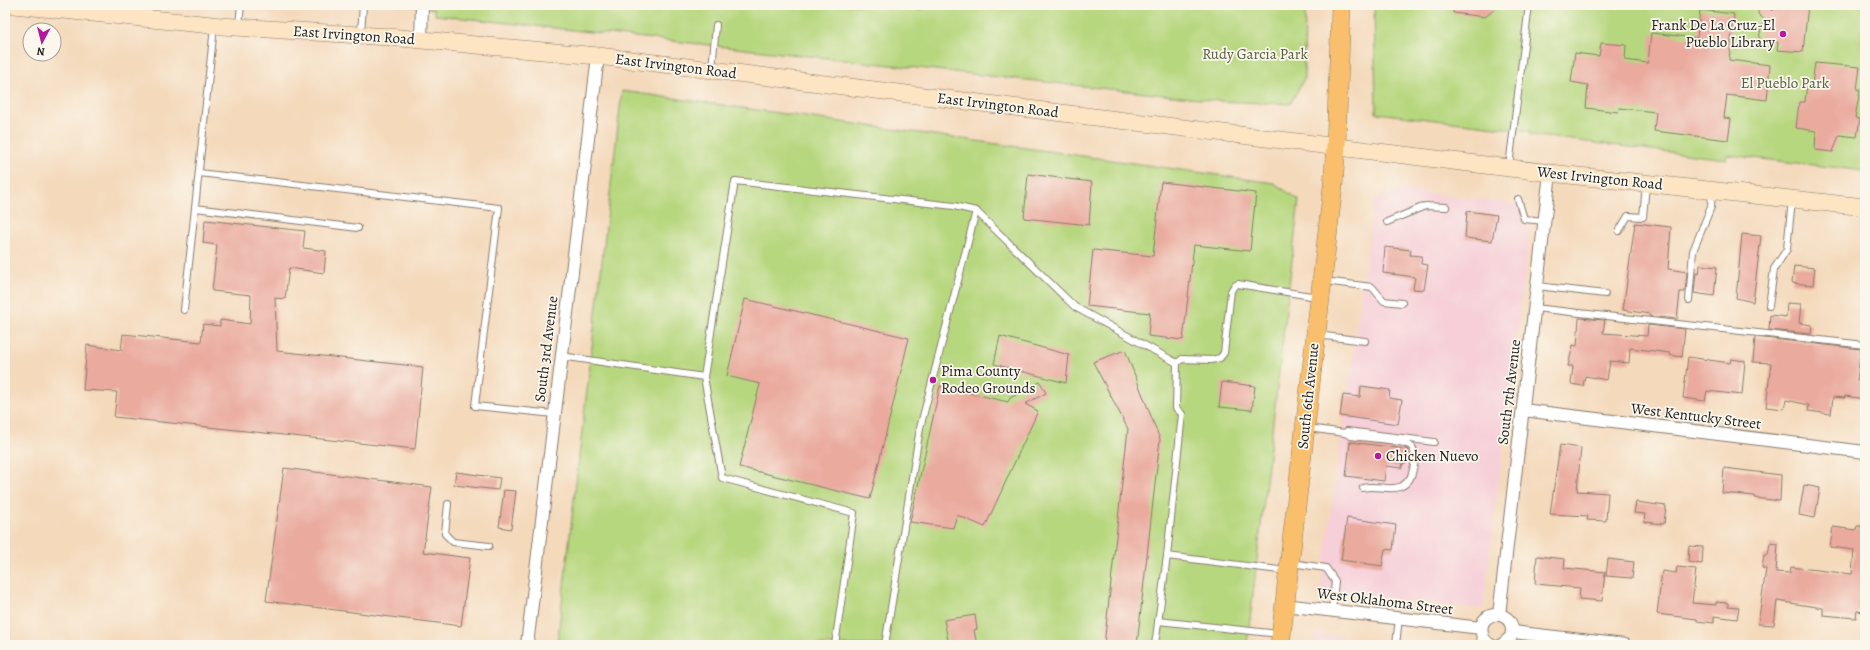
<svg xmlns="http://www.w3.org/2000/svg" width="1870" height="650" font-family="Alegreya,serif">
	<rect width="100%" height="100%" fill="#fbf7ec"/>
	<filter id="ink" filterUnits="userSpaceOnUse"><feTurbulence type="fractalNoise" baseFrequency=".025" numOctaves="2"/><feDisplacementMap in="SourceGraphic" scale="8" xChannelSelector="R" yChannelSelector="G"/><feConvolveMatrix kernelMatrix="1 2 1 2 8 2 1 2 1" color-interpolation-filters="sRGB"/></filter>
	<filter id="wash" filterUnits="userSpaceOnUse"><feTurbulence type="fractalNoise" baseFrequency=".012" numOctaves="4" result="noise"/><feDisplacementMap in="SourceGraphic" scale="16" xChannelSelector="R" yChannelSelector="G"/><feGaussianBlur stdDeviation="0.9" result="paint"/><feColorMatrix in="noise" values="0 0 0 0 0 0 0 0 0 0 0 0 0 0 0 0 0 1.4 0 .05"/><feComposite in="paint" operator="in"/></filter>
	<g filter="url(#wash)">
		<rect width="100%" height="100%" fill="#f4d9bb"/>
		<!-- built -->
		<g fill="#f6cfd8">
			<polygon points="1398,190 1525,205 1529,234 1483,609 1320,592 1374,200"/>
			<polygon points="1314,634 1422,645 1313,645"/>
		</g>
		<!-- green -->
		<g fill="#b7d77f" stroke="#6a7a4e">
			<polygon points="401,5 1305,5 1304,79 1290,104 1218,101 435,15 434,9"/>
			<polygon points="1374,5 1865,5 1865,171 1727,155 1726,159 1530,135 1530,131 1376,113"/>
			<polygon points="622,91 1274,183 1299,200 1247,645 557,645"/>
		</g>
		<g id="blocks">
			<!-- building -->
			<g fill="#eaaa9e">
				<polygon points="1454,5 1500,5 1485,17 1453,13"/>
				<polygon points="1759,5 1767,5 1772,11 1779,5 1808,5 1803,52 1777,50 1778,42 1759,41 1761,27 1766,21 1758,14"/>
				<polygon points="1700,10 1734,14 1729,60 1770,65 1767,100 1727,95 1724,118 1731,119 1728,140 1654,131 1656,112 1619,108 1618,112 1586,108 1588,85 1571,82 1575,53 1599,56 1601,43 1626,45 1625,60 1648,63 1651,33 1697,38"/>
				<polygon points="1815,63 1860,67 1857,90 1860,90 1855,118 1860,119 1857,137 1839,135 1833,152 1815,150 1816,131 1796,128 1799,102 1805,102 1807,84 1812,84"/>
				<polygon points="1028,174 1092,182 1089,225 1024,218"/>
				<polygon points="1161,182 1256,193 1250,251 1194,245 1183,340 1148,336 1150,313 1087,306 1093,250 1153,256"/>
				<polygon points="1467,211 1497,215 1492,241 1465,238"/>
				<polygon points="205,220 305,231 303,248 326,251 324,273 289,268 285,299 275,298 277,351 423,367 415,449 114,417 117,392 83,390 87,345 121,350 123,334 201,342 203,324 220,326 220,320 250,324 251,295 212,291 217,245 203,243"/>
				<polygon points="1635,223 1671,227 1668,269 1687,272 1685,292 1680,292 1677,319 1649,316 1650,314 1623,310"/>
				<polygon points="1742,234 1761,236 1753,302 1736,298"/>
				<polygon points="1385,247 1411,250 1410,255 1422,256 1421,264 1428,265 1424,290 1413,289 1415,277 1383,273"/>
				<polygon points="1700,265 1717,267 1714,296 1694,293 1696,273 1699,274"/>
				<polygon points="1794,266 1815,268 1813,285 1792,283"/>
				<polygon points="745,299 909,338 870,499 739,467 760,384 727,376"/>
				<polygon points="1787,303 1801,304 1799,323 1812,325 1811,334 1769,330 1770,315 1786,317"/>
				<polygon points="1579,318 1605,320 1603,333 1647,336 1648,325 1685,329 1682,357 1670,355 1670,353 1630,348 1629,363 1610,361 1607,380 1585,376 1583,386 1571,384 1573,366 1568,366 1573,345 1577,346"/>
				<polygon points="1000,336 1069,355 1066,383 994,364"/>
				<polygon points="1755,337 1861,349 1857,380 1865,381 1865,399 1845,396 1845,398 1833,397 1831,414 1808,411 1809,405 1786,400 1784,409 1766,407 1771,363 1753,362"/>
				<polygon points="1125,350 1160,439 1137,645 1104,645 1128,429 1093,362"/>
				<polygon points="1688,357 1730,363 1731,359 1745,361 1742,395 1707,391 1705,401 1683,398"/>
				<polygon points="1040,382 1046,393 1025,404 1038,411 985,527 957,515 953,528 910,522 940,386 1008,402 1010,398"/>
				<polygon points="1222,382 1255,386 1252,410 1219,407"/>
				<polygon points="1361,386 1390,390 1389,398 1402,400 1398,424 1340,416 1343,395 1360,397"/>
				<polygon points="1350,442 1406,449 1408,450 1406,463 1403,463 1402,468 1386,466 1384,481 1346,476"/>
				<polygon points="1560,445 1581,448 1577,491 1608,493 1606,521 1587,520 1588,516 1550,514"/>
				<polygon points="284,468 432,487 423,552 470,558 461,626 266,601"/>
				<polygon points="1724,468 1781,475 1780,501 1755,498 1755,496 1722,493"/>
				<polygon points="456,472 500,478 498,490 454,485"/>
				<polygon points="1804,485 1820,488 1815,518 1799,515"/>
				<polygon points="504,490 516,491 511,529 499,527"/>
				<polygon points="1636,502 1666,506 1664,524 1644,522 1645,514 1634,513"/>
				<polygon points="1347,518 1396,525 1393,550 1385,549 1382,566 1341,560"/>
				<polygon points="1857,526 1865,526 1865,612 1857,611 1856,618 1823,615 1823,608 1777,601 1774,625 1758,624 1766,569 1762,568 1764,555 1768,555 1770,543 1778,544 1776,572 1790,573 1791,567 1852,574 1854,550 1830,547 1833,527 1856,530"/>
				<polygon points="1689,546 1703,547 1702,564 1688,562"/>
				<polygon points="1537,556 1565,559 1564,568 1605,572 1602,601 1579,599 1580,588 1535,584"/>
				<polygon points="1608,559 1634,562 1632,578 1606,576"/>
				<polygon points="1677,567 1696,569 1692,603 1716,605 1716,602 1728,603 1728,607 1739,608 1737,619 1714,616 1714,623 1697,621 1697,619 1657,614 1662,571 1676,573"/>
				<polygon points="975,615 977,629 974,630 977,645 949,645 944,620"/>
			</g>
		</g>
	</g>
	<g filter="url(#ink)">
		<use href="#blocks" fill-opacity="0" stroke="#887a6c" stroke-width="1"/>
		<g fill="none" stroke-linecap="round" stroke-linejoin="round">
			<defs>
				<g id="lane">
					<polyline points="919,6 919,5"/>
					<polyline points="239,25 241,5"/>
					<polyline points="214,27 195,208 358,228"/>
					<polyline points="361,33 363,5"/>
					<polyline points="712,69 716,25"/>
					<polyline points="1509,166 1529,5"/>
					<polyline points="199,173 499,208 475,406 554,414"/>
					<polyline points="1518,199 1524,219 1545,221"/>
					<polyline points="976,211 1075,307 1177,363"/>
					<polyline points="1387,222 1425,206 1446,207"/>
					<polyline points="1619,231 1628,216 1643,217 1646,185"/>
					<polyline points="1324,281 1372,287 1384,301 1402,303"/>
					<polyline points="1537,286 1605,294"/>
					<polyline points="1689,300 1693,251 1711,207 1712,192"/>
					<polyline points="1769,306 1774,269 1787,249 1792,200"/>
					<polyline points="1535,308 1865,345"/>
					<polyline points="184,310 195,208"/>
					<polyline points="1317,335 1365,341"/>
					<polyline points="561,356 704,377 735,181 954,206 976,211 920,428 885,645"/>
					<polyline points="704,377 722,478 854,513 835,645"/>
					<polyline points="1308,428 1345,433 1347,431 1434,442"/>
					<path d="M1345,433L1351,436C1363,438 1404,439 1412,447C1416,452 1415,459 1414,465C1412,474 1411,481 1402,486C1390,492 1376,484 1363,488"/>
					<polyline points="448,504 445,534 453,542 489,546"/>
					<polyline points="1167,556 1182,414 1176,408 1177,363 1182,359 1211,360 1220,358 1224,353 1231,291 1234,286 1238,284 1317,297"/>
					<polyline points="1291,563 1326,568 1335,581 1332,611"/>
					<polyline points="1158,621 1279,634"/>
					<polyline points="1155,645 1167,556 1287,571"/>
					<polyline points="1396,645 1399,618"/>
				</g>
				<g id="street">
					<polyline points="421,40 422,5"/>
					<polyline points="1523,410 1865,452"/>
					<polyline points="1284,605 1481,628"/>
					<polyline points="1499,615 1550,173"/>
					<polyline points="1513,632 1625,645"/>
					<polyline points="527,645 598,56"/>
					<path d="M1491,645C1486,643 1483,639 1482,634C1476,608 1519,608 1511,637L1502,645"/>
				</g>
				<polyline id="secondary" points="14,5 221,26 389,37 598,56 1550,173 1865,207"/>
				<polyline id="primary" points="1280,645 1333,186 1336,146 1341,5"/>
			</defs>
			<!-- lane casing -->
			<use href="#lane" stroke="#887a6c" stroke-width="8"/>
			<!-- street casing -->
			<use href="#street" stroke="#887a6c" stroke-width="14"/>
			<!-- secondary casing -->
			<use href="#secondary" stroke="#887a6c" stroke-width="18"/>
			<!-- primary casing -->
			<use href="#primary" stroke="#887a6c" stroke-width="20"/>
			<!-- lane -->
			<use href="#lane" stroke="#fff" stroke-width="6"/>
			<!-- street -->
			<use href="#street" stroke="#fff" stroke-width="12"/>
			<!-- secondary -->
			<use href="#secondary" stroke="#fde5c4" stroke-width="17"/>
			<!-- primary -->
			<use href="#primary" stroke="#f9bf6c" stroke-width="19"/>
		</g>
	</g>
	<!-- markers -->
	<g fill="#b5179e" stroke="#fbf7ec" stroke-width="1.5">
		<circle cx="1783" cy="34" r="4"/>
		<circle cx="933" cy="380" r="4"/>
		<circle cx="1378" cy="456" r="4"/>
	</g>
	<g text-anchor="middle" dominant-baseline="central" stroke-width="3.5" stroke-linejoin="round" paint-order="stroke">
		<!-- poi labels -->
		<g font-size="15" fill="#1c1c1c" stroke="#fbf7ec" text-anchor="start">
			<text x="1775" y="25" text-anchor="end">Frank De La Cruz-El<tspan x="1775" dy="17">Pueblo Library</tspan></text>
			<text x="941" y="371">Pima County<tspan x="941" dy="17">Rodeo Grounds</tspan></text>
			<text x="1386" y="456">Chicken Nuevo</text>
		</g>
		<!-- street labels -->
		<g font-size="15" fill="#1c1c1c" stroke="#fbf7ec">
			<text transform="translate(354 35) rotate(4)">East Irvington Road</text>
			<text transform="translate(676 66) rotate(7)">East Irvington Road</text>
			<text transform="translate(998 105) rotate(7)">East Irvington Road</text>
			<text transform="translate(1600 178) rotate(6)">West Irvington Road</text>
			<text transform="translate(546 349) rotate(-83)">South 3rd Avenue</text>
			<text transform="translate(1509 392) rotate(-83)">South 7th Avenue</text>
			<text transform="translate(1308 396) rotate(-84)">South 6th Avenue</text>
			<text transform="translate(1696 416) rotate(7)">West Kentucky Street</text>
			<text transform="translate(1385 601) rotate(7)">West Oklahoma Street</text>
		</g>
		<!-- park labels -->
		<g font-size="15" fill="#525d3f" stroke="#fbf7ec">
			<text x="1255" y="54">Rudy Garcia Park</text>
			<text x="1785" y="83">El Pueblo Park</text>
		</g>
	</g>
	<!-- margin -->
	<rect width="1870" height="650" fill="none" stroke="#fbf7ec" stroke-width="20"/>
	<!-- north arrow -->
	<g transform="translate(42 42) rotate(187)"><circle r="19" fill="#fbf7ec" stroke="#a29f99"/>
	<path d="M0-3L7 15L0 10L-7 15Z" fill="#b5179e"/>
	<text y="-6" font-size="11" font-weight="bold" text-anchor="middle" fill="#1c1c1c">N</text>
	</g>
</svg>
